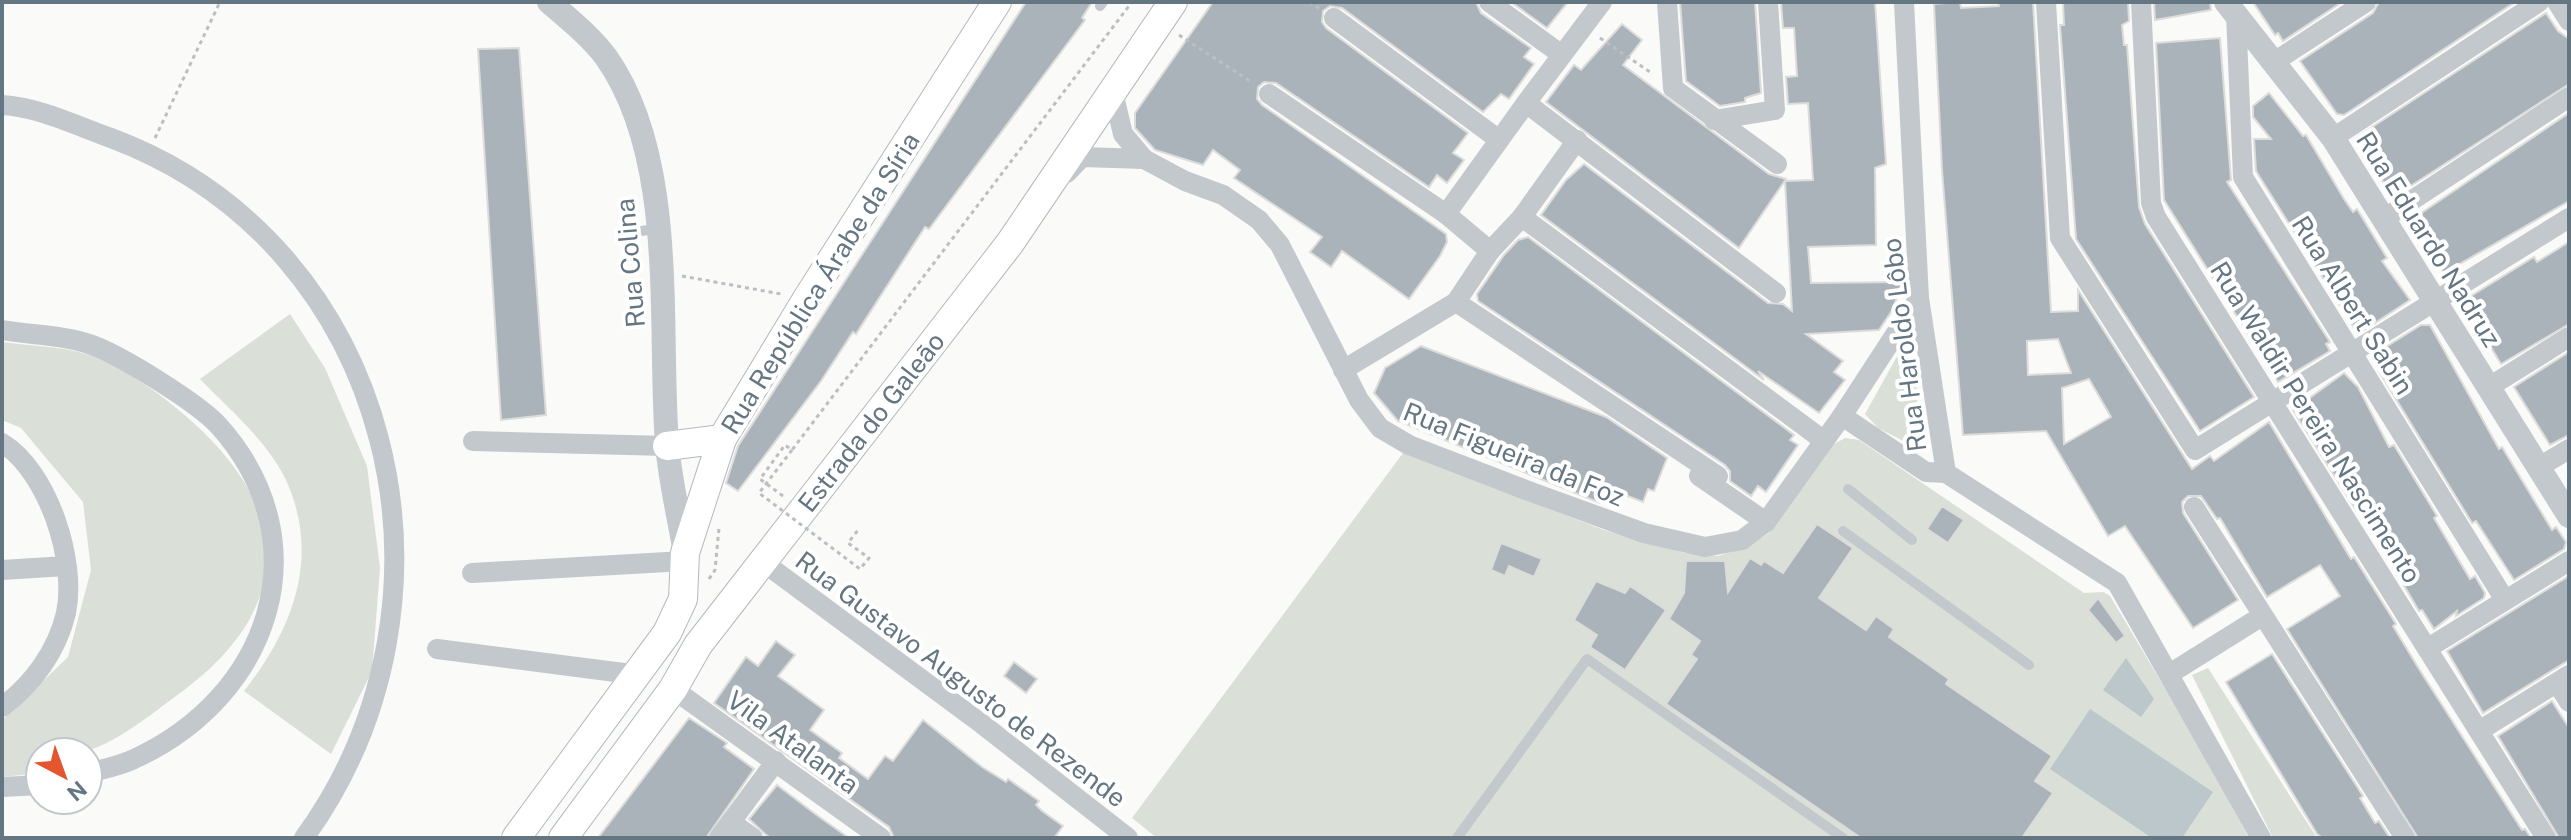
<svg xmlns="http://www.w3.org/2000/svg" width="2571" height="840" font-family="'Public Sans',sans-serif">
	<rect width="100%" height="100%" fill="#fafaf8"/>
	<!-- green -->
	<g fill="#dadfd7">
		<path d="M290,314L325,368L367,466L380,568L372,671L331,754L244,691C294,628 322,554 284,476C265,439 228,408 200,379Z"/>
		<path d="M2,342C29,346 60,346 86,354C120,364 162,395 188,418C297,513 293,612 176,696C152,714 112,746 82,752C69,754 53,752 40,752V773L2,777V720L68,657L91,570L83,502L21,428L2,420Z"/>
		<polygon points="1900,351 1914,357 1921,450 1878,428 1865,414"/>
		<polygon points="1845,438 1859,440 2084,593 2103,592 2110,596 2198,744 2249,838 1157,838 1132,818 1403,453 1604,530 1685,553 1718,556 1750,546 1769,533 1834,444"/>
		<polygon points="2208,668 2317,838 2273,838 2192,675"/>
	</g>
	<!-- water -->
	<g fill="#bbc7cb">
		<polygon points="2126,658 2154,699 2141,717 2103,690"/>
		<polygon points="2090,709 2213,792 2182,838 2152,838 2050,769"/>
	</g>
	<!-- building -->
	<g fill="#aab3b9" stroke="#dcdcda" stroke-width="2" fill-rule="evenodd">
		<polygon points="1026,2 1092,2 1082,18 1085,20 929,229 925,227 856,334 853,332 821,381 738,491 726,483 738,446"/>
		<polygon points="1213,2 1476,2 1481,13 1531,48 1524,57 1534,64 1509,99 1501,94 1483,112 1342,8 1330,6 1323,11 1322,22 1326,28 1468,133 1453,153 1464,160 1447,183 1437,175 1429,187 1276,83 1264,82 1258,87 1257,99 1262,105 1446,234 1447,242 1440,256 1409,299 1342,251 1331,267 1310,252 1322,237 1234,178 1240,170 1213,150 1203,165 1155,150 1135,128 1135,113"/>
		<polygon points="1511,2 1568,2 1547,28"/>
		<polygon points="1680,2 1755,2 1761,93 1745,98 1745,102 1720,106 1686,81"/>
		<polygon points="1781,2 1875,2 1886,164 1875,168 1876,245 1808,247 1811,283 1902,282 1893,309 1879,330 1806,334 1843,361 1834,372 1845,380 1819,413 1758,371 1764,380 1541,215 1566,180 1584,164 1768,303 1783,304 1792,311 1785,181 1813,180 1808,103 1788,104 1786,77 1797,76 1794,28 1783,28"/>
		<path d="M1960,2L1961,8L1999,6L1998,2H2033L2051,312L2078,311V290L2192,469L2210,456L2214,461L2269,422L2351,559L2354,557L2396,624L2393,626L2419,669L2522,830L2525,829L2531,838H2418L2287,629L2340,596L2320,565L2267,597L2220,518L2217,519L2201,496H2188L2182,502L2183,513L2238,600L2193,628L2125,526L2108,536L2046,431L1963,435L1942,170L1934,4ZM2058,339L2071,373L2028,375L2027,341ZM2089,379L2111,417L2064,444L2062,388Z"/>
		<polygon points="2063,2 2128,2 2129,21 2122,25 2124,45 2127,45 2139,207 2145,224 2254,397 2200,431 2076,239 2060,25 2064,25"/>
		<polygon points="2154,2 2210,2 2211,10 2155,20"/>
		<polygon points="2253,2 2342,2 2283,41 2278,33 2275,35"/>
		<polygon points="2379,2 2515,2 2344,115 2337,114 2300,61 2373,13"/>
		<polygon points="2546,13 2558,31 2569,39 2569,84 2395,196 2390,194 2357,137"/>
		<polygon points="1622,24 1642,40 1623,65 1769,174 1786,179 1739,248 1546,102 1574,65 1581,70"/>
		<polygon points="2220,38 2231,180 2227,182 2330,342 2326,344 2330,351 2278,382 2164,200 2156,43"/>
		<polygon points="519,48 546,415 501,420 478,49"/>
		<polygon points="2269,93 2303,136 2306,135 2344,199 2353,212 2357,209 2387,258 2382,261 2410,300 2358,334 2256,171 2254,139 2271,139 2253,117 2253,106"/>
		<polygon points="2569,113 2569,201 2444,273 2411,220"/>
		<polygon points="1528,237 1794,435 1790,440 1798,445 1766,492 1758,486 1751,496 1730,481 1730,471 1725,465 1478,301 1477,294 1504,255 1518,240"/>
		<polygon points="2569,242 2569,324 2501,364 2463,301 2534,257 2537,262"/>
		<polygon points="2421,325 2430,325 2499,449 2502,447 2552,530 2556,527 2566,542 2564,549 2514,580 2476,521 2472,523 2380,373 2383,371 2373,355"/>
		<polygon points="1421,346 1606,417 1667,458 1654,491 1648,489 1643,502 1623,494 1618,506 1601,500 1600,503 1398,421 1374,393 1385,368"/>
		<polygon points="2569,352 2569,435 2550,445 2514,387"/>
		<polygon points="2344,373 2358,387 2389,447 2394,445 2437,516 2434,518 2470,579 2475,576 2485,593 2484,598 2456,616 2457,611 2434,629 2422,610 2419,611 2359,509 2356,510 2293,410"/>
		<polygon points="1942,506 1964,520 1948,543 1927,529"/>
		<polygon points="1817,524 1853,548 1819,598 1866,630 1876,616 1894,629 1889,637 1949,679 1946,684 2052,756 2035,781 2053,793 2022,838 1861,838 1666,704 1697,659 1691,655 1700,641 1669,619 1684,593 1686,561 1725,561 1728,592 1750,558 1761,565 1764,561 1783,573"/>
		<polygon points="1501,543 1542,559 1534,577 1509,566 1505,576 1491,570"/>
		<polygon points="2569,576 2569,660 2483,713 2447,651"/>
		<polygon points="1596,581 1625,593 1630,586 1666,610 1625,670 1590,647 1597,635 1574,620"/>
		<polygon points="2098,598 2125,636 2116,643 2088,610"/>
		<polygon points="776,641 795,655 778,676 824,710 810,730 842,753 839,758 868,779 885,756 893,761 923,720 982,767 1006,782 1008,779 1039,801 1036,805 1042,811 1063,826 1054,838 894,838 889,827 714,703 746,657 758,666"/>
		<polygon points="2272,654 2363,796 2360,798 2375,823 2379,821 2390,838 2323,838 2317,834 2226,682"/>
		<polygon points="1014,662 1037,679 1026,693 1004,676"/>
		<polygon points="2552,701 2569,728 2569,838 2559,838 2498,736"/>
		<polygon points="689,718 727,743 724,747 754,769 706,838 598,838"/>
		<polygon points="777,785 818,816 849,838 771,838 765,834 749,819"/>
	</g>
	<g fill="none" stroke-linecap="round" stroke-linejoin="round">
		<defs>
			<g id="secondary">
				<polyline points="667,446 722,439"/>
				<polyline points="516,838 667,633 683,599 685,553 722,439 808,297 997,2"/>
				<polyline points="563,838 673,689 698,645 1010,243 1173,2"/>
			</g>
		</defs>
		<!-- secondary casing -->
		<use href="#secondary" stroke="#b3babf" stroke-width="30"/>
		<!-- path -->
		<g stroke="#bbbfc2" stroke-width="3" stroke-dasharray="4 4" stroke-linecap="butt">
			<polyline points="1309,2 1320,9"/>
			<polyline points="1179,35 1253,83"/>
			<polyline points="1600,38 1653,74"/>
			<polyline points="155,138 220,2"/>
			<polyline points="682,276 781,294"/>
			<polyline points="783,496 760,479 785,445 792,450 1132,2"/>
			<polyline points="709,579 715,570 719,528"/>
		</g>
		<!-- service -->
		<g stroke="#c3c8cc" stroke-width="10">
			<polyline points="1100,6 1103,2"/>
			<polyline points="641,231 657,229"/>
			<polyline points="1848,489 1912,540"/>
			<polyline points="1843,531 2029,665"/>
			<polyline points="1457,838 1587,659 1843,838"/>
		</g>
		<!-- minor -->
		<g stroke="#c3c8cc" stroke-width="20">
			<polyline points="1489,2 1562,55"/>
			<polyline points="1667,2 1673,88 1777,164"/>
			<polyline points="1904,2 1919,298 1946,473 2117,583 2261,838"/>
			<polyline points="2046,2 2060,238 2195,450 2569,218"/>
			<polyline points="2141,2 2151,203 2156,217 2546,838"/>
			<polyline points="2557,2 2569,21"/>
			<polyline points="2236,14 2243,177 2505,600"/>
			<polyline points="1334,18 1498,139"/>
			<polyline points="2274,62 2366,2"/>
			<polyline points="1269,94 1446,214"/>
			<polyline points="1526,103 1602,2"/>
			<path d="M2,105C39,107 77,126 111,138C395,244 477,600 304,838"/>
			<polyline points="1714,120 1775,110 1768,2"/>
			<polyline points="2333,138 2539,2"/>
			<polyline points="1144,159 1185,181 1223,195 1259,220 1280,245 1359,400 1380,428 1409,445 1534,493 1644,533 1705,547 1742,540 1766,522 1842,416 1919,298"/>
			<polyline points="1067,173 1082,157 1144,159 1123,134 1113,92"/>
			<polyline points="1522,217 1823,440"/>
			<polyline points="2385,218 2569,97"/>
			<polyline points="1490,251 1522,217 1577,140"/>
			<polyline points="1456,302 1718,476"/>
			<path d="M2,330C30,335 65,335 92,345C122,356 198,403 219,426C323,543 270,697 134,759C120,766 103,769 88,773"/>
			<polyline points="1343,370 1456,302 1490,251 1446,214 1526,103 1776,293"/>
			<polyline points="2489,387 2569,337"/>
			<polyline points="1842,416 1926,472 1946,473"/>
			<polyline points="473,441 667,446"/>
			<path d="M2,443C48,471 77,561 66,613C57,651 33,684 2,707"/>
			<polyline points="2539,467 2569,449"/>
			<polyline points="1699,476 1766,522"/>
			<polyline points="2194,507 2405,838"/>
			<polyline points="763,562 982,724 1128,838"/>
			<polyline points="2,570 66,566"/>
			<polyline points="472,573 685,561"/>
			<polyline points="2428,648 2569,561"/>
			<polyline points="437,649 639,675"/>
			<polyline points="2171,673 2262,616"/>
			<polyline points="2557,683 2569,702"/>
			<polyline points="673,689 881,838"/>
			<polyline points="2479,731 2569,675"/>
			<polyline points="2,787 40,785"/>
			<polyline points="731,822 753,838"/>
			<polyline points="719,838 776,761"/>
		</g>
		<!-- tertiary -->
		<g stroke="#c3c8cc" stroke-width="24">
			<path d="M549,2C569,19 590,36 606,57C678,159 658,325 667,444C670,480 679,517 685,553"/>
			<polyline points="2226,2 2333,138 2569,516"/>
		</g>
		<!-- secondary -->
		<use href="#secondary" stroke="#fff" stroke-width="28"/>
		<!-- path-bridge -->
		<polyline stroke="#bbbfc2" stroke-width="3" stroke-dasharray="4 4" stroke-linecap="butt" points="792,450 759,493 860,569 869,558 848,543 858,530"/>
	</g>
	<g text-anchor="middle" dominant-baseline="central" stroke-width="8" stroke-linejoin="round" paint-order="stroke">
		<!-- street labels -->
		<g font-size="26" fill="#657683" stroke="#fff">
			<text transform="translate(2429 239) rotate(58)">Rua Eduardo Nadruz</text>
			<text transform="translate(630 263) rotate(-95)">Rua Colina</text>
			<text transform="translate(820 283) rotate(-58)">Rua República Árabe da Síria</text>
			<text transform="translate(2353 305) rotate(58)">Rua Albert Sabin</text>
			<text transform="translate(1904 345) rotate(-97)">Rua Haroldo Lôbo</text>
			<text transform="translate(871 422) rotate(-52)">Estrada do Galeão</text>
			<text transform="translate(2316 422) rotate(58)">Rua Waldir Pereira Nascimento</text>
			<text transform="translate(1514 454) rotate(22)">Rua Figueira da Foz</text>
			<text transform="translate(961 679) rotate(37)">Rua Gustavo Augusto de Rezende</text>
			<text transform="translate(793 742) rotate(36)">Vila Atalanta</text>
		</g>
	</g>
	<!-- border -->
	<rect width="2571" height="840" fill="none" stroke="#657683" stroke-width="8"/>
	<!-- north arrow -->
	<g transform="translate(64 776) rotate(139)"><circle r="38" fill="#ffffff" stroke="#c1c8cd" stroke-width="2"/>
	<path d="M0-6L14 30L0 20L-14 30Z" fill="#e4572e"/>
	<text y="-12" font-size="22" font-weight="bold" text-anchor="middle" fill="#657683">N</text>
	</g>
</svg>
